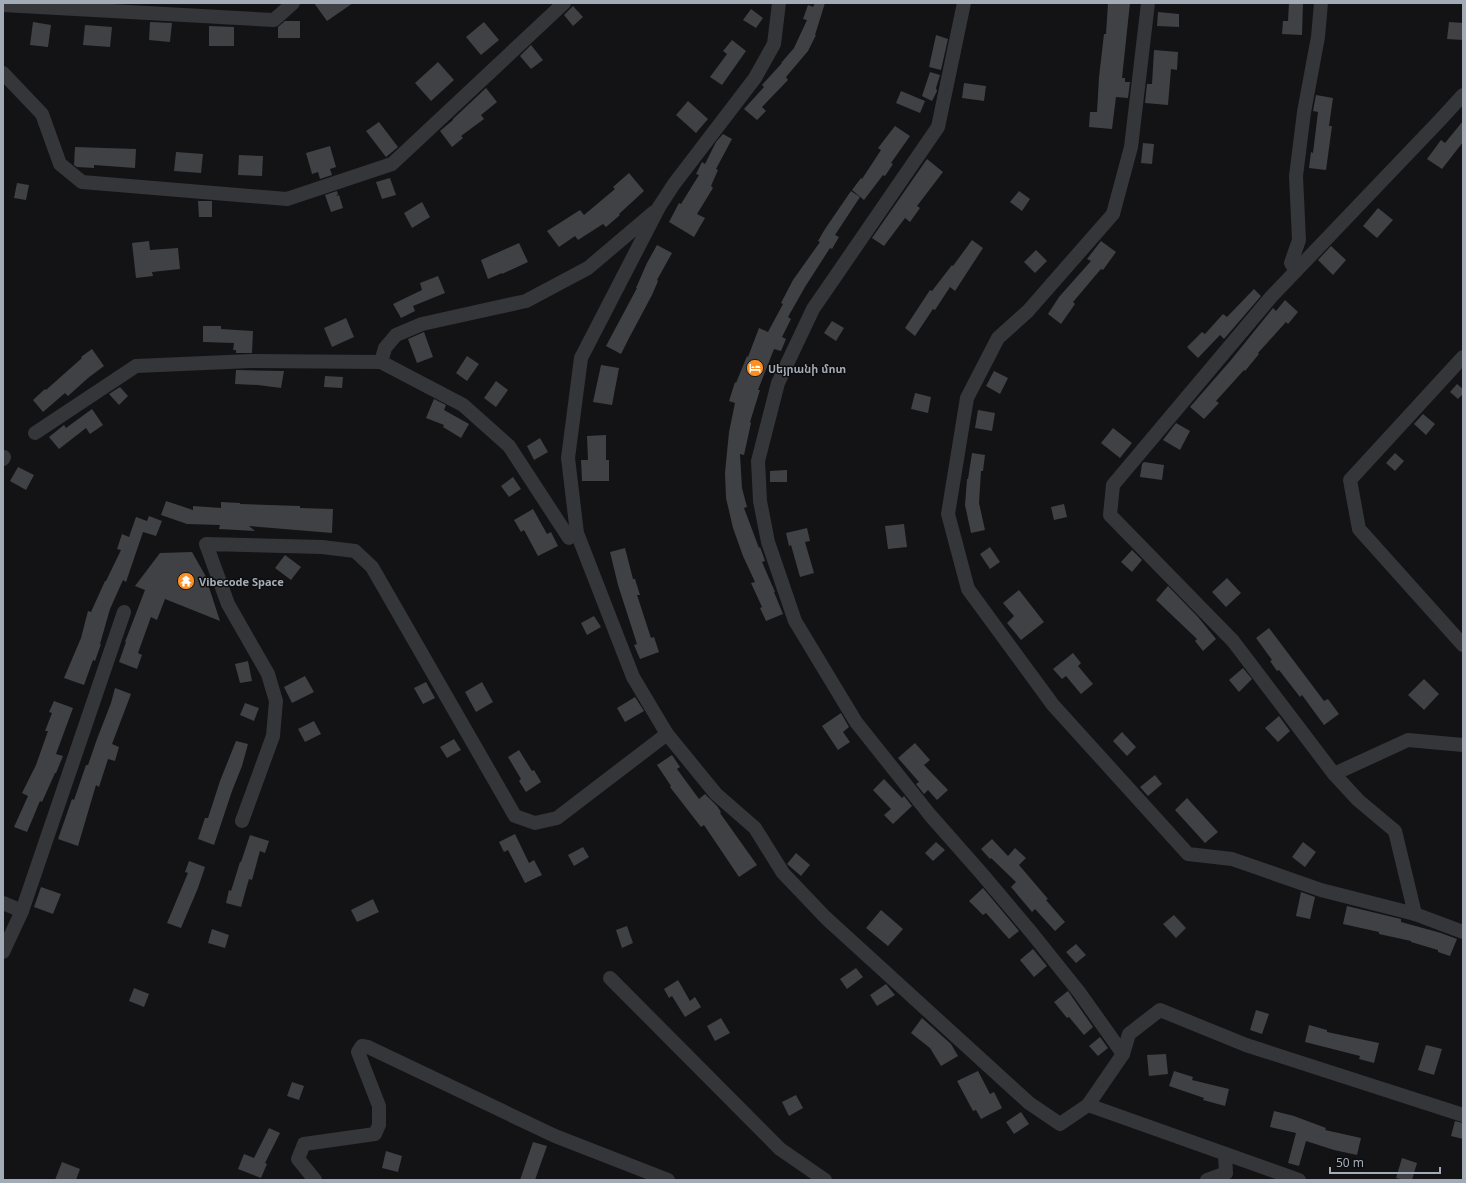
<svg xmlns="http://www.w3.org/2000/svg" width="1466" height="1183" font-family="'Noto Sans','Noto Sans Armenian',sans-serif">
	<rect width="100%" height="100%" fill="#131315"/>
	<!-- building -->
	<g fill="#3f4145">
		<polygon points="314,3 353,3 327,21"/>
		<polygon points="815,3 825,3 815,35 816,35 808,51 786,77 788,80 762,107 766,111 757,120 744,109 764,87 762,85 782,63 781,63 794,48 807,20 803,19 808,5 813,7"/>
		<polygon points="1108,3 1130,3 1122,78 1125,78 1125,82 1130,82 1128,98 1116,97 1112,129 1089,127 1090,112 1097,112 1099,77 1104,34 1106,34"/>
		<polygon points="1289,3 1303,3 1302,35 1282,34 1283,21 1288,21"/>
		<polygon points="573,6 583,17 573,26 564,15"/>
		<polygon points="751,9 763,18 756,28 743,20"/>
		<polygon points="1158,12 1179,14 1179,27 1157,26"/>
		<polygon points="285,21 300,21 300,38 278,38 278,27"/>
		<polygon points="33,22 51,25 48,47 30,45"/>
		<polygon points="150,22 172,23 170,42 149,40"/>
		<polygon points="484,22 499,40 481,55 466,37"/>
		<polygon points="1449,22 1463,23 1463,40 1447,39"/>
		<polygon points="85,25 112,27 110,47 83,45"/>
		<polygon points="209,26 234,27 234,46 209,46"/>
		<polygon points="936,35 948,39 941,70 929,67"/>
		<polygon points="732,40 746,51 722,85 710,77 727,54 723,51"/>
		<polygon points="531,45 543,60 531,69 520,56"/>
		<polygon points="1154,50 1178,52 1177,70 1171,69 1168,105 1145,103 1147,84 1152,84"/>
		<polygon points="438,62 454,80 431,101 415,83"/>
		<polygon points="930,72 940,75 936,88 937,91 932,101 922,96"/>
		<polygon points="964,83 986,86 984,101 962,98"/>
		<polygon points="486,88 497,102 481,115 484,119 461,136 463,138 452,147 440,131 453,120 453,119"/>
		<polygon points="901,91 925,101 920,113 896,103"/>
		<polygon points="1316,95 1333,98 1329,126 1332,126 1326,170 1309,168 1311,152 1313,153 1318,112 1313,111"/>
		<polygon points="688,101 708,119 696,133 676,115"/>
		<polygon points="1463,121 1463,142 1442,169 1427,159 1441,140 1445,143"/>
		<polygon points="379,122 398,147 386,157 366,131"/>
		<polygon points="895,126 910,136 891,163 893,164 885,176 883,175 864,200 852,190 861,178 862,179 881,150 878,148"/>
		<polygon points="723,134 732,139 716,169 718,170 711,186 713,188 697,214 705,218 694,237 669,222 679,203 681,204 699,175 696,174 702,162 705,164 716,142"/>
		<polygon points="1143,143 1154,144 1152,164 1141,163"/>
		<polygon points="330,146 336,167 330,169 332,175 320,179 318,172 312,174 306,153"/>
		<polygon points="75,147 136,149 135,168 94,165 94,168 77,167 74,165"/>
		<polygon points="176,152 203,154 201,173 174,171"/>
		<polygon points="239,155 263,156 262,176 238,175"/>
		<polygon points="927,159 943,172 917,206 920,208 910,222 905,218 884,246 872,238"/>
		<polygon points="629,173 644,191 619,214 620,215 606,227 603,224 578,240 575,236 559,247 547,231 580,210 584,215 615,189 613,187"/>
		<polygon points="390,178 396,195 382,199 376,182"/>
		<polygon points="17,183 29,185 26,200 14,198"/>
		<polygon points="337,191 338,194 336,196 339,195 343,208 331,212 325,195"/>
		<polygon points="851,191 860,197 835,235 839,237 832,249 830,248 805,287 788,317 791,319 782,337 786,339 781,351 774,349 758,390 760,390 750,422 751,423 744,455 740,454 742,488 747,507 744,508 759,548 760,547 763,555 765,561 762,562 775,592 774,592 783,614 766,621 760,608 762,607 751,583 755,582 743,556 733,528 726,498 725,473 729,432 735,403 729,401 735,382 736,383 747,356 748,357 759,328 768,332 783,304 781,303 793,280 820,242 818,241 825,229"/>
		<polygon points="1019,191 1030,199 1022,211 1010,202"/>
		<polygon points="198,201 212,201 212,217 199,217"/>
		<polygon points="422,202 430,217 412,228 404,213"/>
		<polygon points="1378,208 1393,220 1377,238 1363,226"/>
		<polygon points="972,240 983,248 955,291 950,287 935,310 933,309 915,336 905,328 930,290 932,291 952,265 953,266"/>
		<polygon points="149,241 150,250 178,248 180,269 152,272 153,276 136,278 132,243"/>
		<polygon points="1101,241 1116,252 1103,270 1101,269 1073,302 1075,304 1061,324 1048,314 1059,297 1091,261 1087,259"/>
		<polygon points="519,243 528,262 502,274 502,273 488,279 481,260"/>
		<polygon points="657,245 672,253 657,280 658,281 652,295 628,340 621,354 606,346 637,288 636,288 647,263"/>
		<polygon points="1331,246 1346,260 1333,275 1318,260"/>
		<polygon points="1036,250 1047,261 1035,273 1024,262"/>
		<polygon points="438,276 445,293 413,306 415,311 401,318 393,304 422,290 420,283"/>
		<polygon points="1254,289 1261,296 1224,339 1220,335 1198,358 1187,347 1202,332 1205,334 1223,314 1227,317"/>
		<polygon points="1285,300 1298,312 1288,324 1286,322 1258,353 1259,354 1245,371 1244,370 1216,401 1219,403 1204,419 1190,407 1231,360 1273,308 1276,311"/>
		<polygon points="346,318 354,337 332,347 324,328"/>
		<polygon points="832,321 844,328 836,341 824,333"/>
		<polygon points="203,326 221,326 221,329 253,331 252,353 236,353 236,350 233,350 234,343 203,342"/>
		<polygon points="424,332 433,357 417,363 408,339"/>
		<polygon points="92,349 104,366 88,378 68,396 65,393 43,412 33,400 45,389 46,390 82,358 81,357"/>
		<polygon points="467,356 479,364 467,381 456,373"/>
		<polygon points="601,365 619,368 612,405 593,402"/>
		<polygon points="236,370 284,371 281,388 258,385 235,384"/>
		<polygon points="994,371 1008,378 1000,394 986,386"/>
		<polygon points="325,376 343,377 342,388 324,387"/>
		<polygon points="496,381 508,390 496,407 484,398"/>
		<polygon points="1457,384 1463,389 1463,394 1458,399 1450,392"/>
		<polygon points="120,387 128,396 119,405 109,394"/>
		<polygon points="915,393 931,397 928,413 911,409"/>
		<polygon points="434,399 446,405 444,410 469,424 461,438 443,427 444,425 426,418"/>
		<polygon points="92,409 103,425 90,434 86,428 59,449 49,437 64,425 66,428"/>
		<polygon points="978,410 995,413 992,431 975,428"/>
		<polygon points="1423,414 1435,424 1426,435 1414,424"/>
		<polygon points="1176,423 1190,431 1180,450 1163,440"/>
		<polygon points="1113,428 1132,443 1120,458 1101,443"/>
		<polygon points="606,435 606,460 609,460 609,481 582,481 581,460 588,460 587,436"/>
		<polygon points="540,438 548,452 534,460 527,446"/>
		<polygon points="972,453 985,455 983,471 981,471 979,503 985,530 971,533 965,505 967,479 968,479"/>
		<polygon points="1395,453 1404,461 1395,471 1386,463"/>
		<polygon points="1144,462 1164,465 1162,480 1140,477 1142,464"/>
		<polygon points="18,467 34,475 26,490 10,481"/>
		<polygon points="787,470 787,482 770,482 770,471"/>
		<polygon points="513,477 521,489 509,497 501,486"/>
		<polygon points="166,501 193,510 193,506 221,508 221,502 240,503 240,504 300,506 300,508 333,509 332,533 249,526 255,531 219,529 220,525 187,524 161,515"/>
		<polygon points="1064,504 1067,517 1054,520 1051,507"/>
		<polygon points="533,509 547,534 551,532 558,546 538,556 524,530 521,532 514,520"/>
		<polygon points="149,516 162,521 156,536 143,532 126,582 123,580 110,609 100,644 101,644 95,661 93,660 84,685 64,678 81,638 88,611 91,612 105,581 106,581 121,550 117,549 122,534 129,537 136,517 147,521"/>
		<polygon points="904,524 907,547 888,549 885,526"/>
		<polygon points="807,528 810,541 805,542 814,573 800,577 791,545 789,546 786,533"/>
		<polygon points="990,547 1000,562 990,569 980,554"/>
		<polygon points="625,548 633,579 635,579 640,595 637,595 651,638 654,637 659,652 640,659 634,645 637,644 618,585 610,552"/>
		<polygon points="1132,550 1142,560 1132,572 1121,562"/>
		<polygon points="192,552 205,575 220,621 165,599 157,620 151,617 138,653 142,655 137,669 119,662 126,642 125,642 145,590 135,586 160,553"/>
		<polygon points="285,555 301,567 291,580 275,568"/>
		<polygon points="1227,578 1241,593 1226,607 1212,592"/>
		<polygon points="1168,586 1198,617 1216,639 1203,651 1195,641 1197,639 1156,600"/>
		<polygon points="1019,590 1044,622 1021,640 1007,623 1014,616 1003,603"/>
		<polygon points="594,616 601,627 587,635 581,623"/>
		<polygon points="1269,628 1324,701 1328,699 1339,714 1324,725 1302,695 1300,697 1279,670 1277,671 1270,661 1272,660 1256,638"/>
		<polygon points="1073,653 1081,663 1078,666 1093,684 1081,694 1066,676 1062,679 1053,669"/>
		<polygon points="248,661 252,681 240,683 235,664"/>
		<polygon points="1243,668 1252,679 1239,692 1229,680"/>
		<polygon points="305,676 314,692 292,703 284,687"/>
		<polygon points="1424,679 1439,694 1424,710 1408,695"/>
		<polygon points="426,682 435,698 423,704 414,688"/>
		<polygon points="482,682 493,702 476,712 465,692"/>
		<polygon points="115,688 131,694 112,744 119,747 115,761 108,759 99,787 96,785 78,846 58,839 72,799 74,800 86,765 88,765 97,739 111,703"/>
		<polygon points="635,697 644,711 625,722 617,708"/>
		<polygon points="54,701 73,708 56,754 63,756 56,773 55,773 42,802 40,801 27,832 14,827 28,796 22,793 36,765 48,731 45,731 52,713 49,712"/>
		<polygon points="245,703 259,708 254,721 240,715"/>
		<polygon points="841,713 849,727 843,732 850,742 838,750 822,726"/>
		<polygon points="1279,716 1290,731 1278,742 1265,728"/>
		<polygon points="314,721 321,734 305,742 298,729"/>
		<polygon points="1122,732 1136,747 1127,756 1113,741"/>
		<polygon points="454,739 461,750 447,758 440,747"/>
		<polygon points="236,741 248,744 242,766 232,791 214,845 198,839 205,818 208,818 220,781"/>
		<polygon points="915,743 930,760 924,765 948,790 937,800 928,790 924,794 916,784 919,782 898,758"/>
		<polygon points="519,750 532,771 534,770 541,782 526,792 519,781 521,779 508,757"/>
		<polygon points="672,755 680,767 677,769 699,799 705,794 717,806 721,812 720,813 757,865 739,877 704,825 701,827 670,787 671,786 657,765"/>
		<polygon points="1155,775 1162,784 1148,796 1140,787"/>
		<polygon points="884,779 902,798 904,796 912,806 893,824 884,815 891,809 873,790"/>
		<polygon points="1187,798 1218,832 1205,843 1175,810"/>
		<polygon points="515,834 529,863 534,860 542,875 525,883 508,850 504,852 499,842"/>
		<polygon points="250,835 269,841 265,853 260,851 252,880 249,879 241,907 226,903 229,890 231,891 240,862 241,862"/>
		<polygon points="992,839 1008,856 1015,848 1026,858 1019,865 1048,899 1046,900 1065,922 1055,931 1035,909 1032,912 1011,887 1016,882 991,858 990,859 981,849"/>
		<polygon points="936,842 945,850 933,861 925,853"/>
		<polygon points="1303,842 1316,852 1305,867 1292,857"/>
		<polygon points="583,847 589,857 574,866 568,855"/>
		<polygon points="796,853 810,865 801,876 787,864"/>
		<polygon points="189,861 205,867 198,888 181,928 167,923 188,873 185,872"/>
		<polygon points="41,887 61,894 53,914 34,907"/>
		<polygon points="983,888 1019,931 1009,939 986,913 983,915 969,901"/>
		<polygon points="1301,892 1315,897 1310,919 1296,916"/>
		<polygon points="373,899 379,912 357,922 351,910"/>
		<polygon points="1347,906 1401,919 1401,922 1441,933 1457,939 1450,956 1438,952 1438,950 1411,942 1411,941 1379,934 1379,932 1343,924"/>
		<polygon points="881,910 903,929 888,946 866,928"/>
		<polygon points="1174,915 1186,928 1176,938 1163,924"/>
		<polygon points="627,926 633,943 622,948 616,930"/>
		<polygon points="212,929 229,935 225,948 208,943"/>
		<polygon points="1076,944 1086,955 1076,963 1066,952"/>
		<polygon points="1033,949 1047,966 1034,977 1020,960"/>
		<polygon points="856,968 863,977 847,989 840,979"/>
		<polygon points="678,980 690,1001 695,997 701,1007 685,1017 672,996 669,998 664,989"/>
		<polygon points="886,984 895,995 877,1006 870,995"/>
		<polygon points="134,988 149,994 144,1007 129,1001"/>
		<polygon points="1068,991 1093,1027 1084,1035 1069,1017 1067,1018 1054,1002"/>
		<polygon points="1256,1010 1269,1014 1262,1034 1250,1030"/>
		<polygon points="721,1018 730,1033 715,1041 707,1026"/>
		<polygon points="922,1018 951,1044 958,1056 941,1066 930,1048 911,1033"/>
		<polygon points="1309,1025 1327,1030 1327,1032 1379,1043 1374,1063 1359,1059 1360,1056 1305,1042"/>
		<polygon points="1100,1037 1108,1048 1098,1056 1089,1046"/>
		<polygon points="1426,1045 1442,1049 1434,1075 1418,1070"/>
		<polygon points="1166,1054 1168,1074 1149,1076 1147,1055"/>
		<polygon points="978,1071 990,1094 994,1092 1002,1108 981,1119 976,1110 973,1111 957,1081"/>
		<polygon points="1174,1071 1193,1077 1192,1080 1229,1089 1225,1106 1203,1100 1204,1098 1169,1086"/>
		<polygon points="292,1082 304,1086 299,1100 287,1096"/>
		<polygon points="796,1095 803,1108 789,1116 782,1102"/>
		<polygon points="1274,1111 1294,1116 1326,1128 1325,1130 1361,1138 1357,1155 1334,1150 1306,1141 1299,1166 1288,1163 1296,1133 1270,1127"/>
		<polygon points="1021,1112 1029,1124 1014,1134 1006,1122"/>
		<polygon points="1455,1121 1463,1123 1463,1139 1451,1136"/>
		<polygon points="269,1128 280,1133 265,1163 267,1164 261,1178 238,1169 244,1154 254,1158"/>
		<polygon points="533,1142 547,1146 535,1180 520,1180"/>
		<polygon points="386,1151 402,1156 398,1172 382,1168"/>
		<polygon points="1402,1158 1417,1163 1412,1180 1405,1180 1396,1178"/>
		<polygon points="62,1162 80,1169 76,1180 55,1180"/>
	</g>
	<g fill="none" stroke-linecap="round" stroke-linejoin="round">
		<!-- minor -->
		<g stroke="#34363a" stroke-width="14">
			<polyline points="779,3 774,44 755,78 674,184 659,207 581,358 568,458 577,533 633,677 667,734 716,794 755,828 783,873 826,918 1029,1103 1060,1124 1088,1105 1123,1054 1129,1034 1160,1010 1246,1045 1463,1115"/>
			<polyline points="964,3 938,127 813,309 778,383 758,461 760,501 768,542 795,621 856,722 930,815 982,874 1031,932 1079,992 1123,1054"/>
			<polyline points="1148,3 1131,147 1113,214 1028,311 998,338 967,398 948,514 968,589 1053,705 1188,854 1232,859 1321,890 1415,914 1463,932"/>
			<polyline points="3,5 274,20 293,3"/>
			<polyline points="3,73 42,114 60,164 82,182 287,199 392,164 564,3"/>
			<polyline points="1296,271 1291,263 1299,240 1296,176 1304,112 1318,37 1321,3"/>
			<polyline points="1463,357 1350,480 1359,529 1463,645"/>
			<polyline points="381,362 385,348 396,335 422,324 526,301 588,268 654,212"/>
			<polyline points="35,433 136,366 251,361 381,362 463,405 509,446 569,538"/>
			<polyline points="3,459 4,457"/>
			<polyline points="1334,774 1408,740 1463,745"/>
			<polyline points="242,821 273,736 276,701 268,674 228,604 206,544 322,547 355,551 372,567 515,816 535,823 557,818 667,734"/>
			<polyline points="3,903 22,911"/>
			<polyline points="1415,914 1395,831 1358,800 1334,774 1233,641 1110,515 1113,485 1271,297 1441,119 1463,95"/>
			<polyline points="3,952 22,911 124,612"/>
			<polyline points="610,978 780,1149 825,1180"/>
			<polyline points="1088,1105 1299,1180"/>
			<polyline points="315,1180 298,1159 304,1144 375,1134 379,1125 379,1106 358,1052 362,1046 368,1047 555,1136 668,1180"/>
			<polyline points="1207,1180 1226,1173 1225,1154"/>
		</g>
	</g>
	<!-- icons -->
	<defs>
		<symbol id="hotel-disc" viewBox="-11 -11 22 22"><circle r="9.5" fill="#fc9023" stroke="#0e0e10"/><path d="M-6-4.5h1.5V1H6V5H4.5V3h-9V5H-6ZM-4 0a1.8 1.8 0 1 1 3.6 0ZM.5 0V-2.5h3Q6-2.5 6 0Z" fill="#fff"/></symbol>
		<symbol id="temple-disc" viewBox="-11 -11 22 22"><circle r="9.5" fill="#fc9023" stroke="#0e0e10"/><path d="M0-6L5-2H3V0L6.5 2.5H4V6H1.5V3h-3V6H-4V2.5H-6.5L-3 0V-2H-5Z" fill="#fff"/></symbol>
	</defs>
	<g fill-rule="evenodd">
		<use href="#hotel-disc" x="745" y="358" width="20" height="20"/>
		<use href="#temple-disc" x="176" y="571" width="20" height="20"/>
	</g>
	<g text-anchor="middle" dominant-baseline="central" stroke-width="3" stroke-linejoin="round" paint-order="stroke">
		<!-- poi labels -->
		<g font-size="11" font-weight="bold" fill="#a3acb6" stroke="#0e0e10" text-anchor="start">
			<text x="768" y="368">Սեյրանի մոտ</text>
			<text x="199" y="581">Vibecode Space</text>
		</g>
	</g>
	<!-- border -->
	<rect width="1466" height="1183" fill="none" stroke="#a3acb6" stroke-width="8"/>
	<!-- scale -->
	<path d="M1330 1167v6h110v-6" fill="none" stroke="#a3acb6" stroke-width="2"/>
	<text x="1336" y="1167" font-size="12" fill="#a3acb6" stroke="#0e0e10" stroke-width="3" paint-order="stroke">50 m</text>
</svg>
